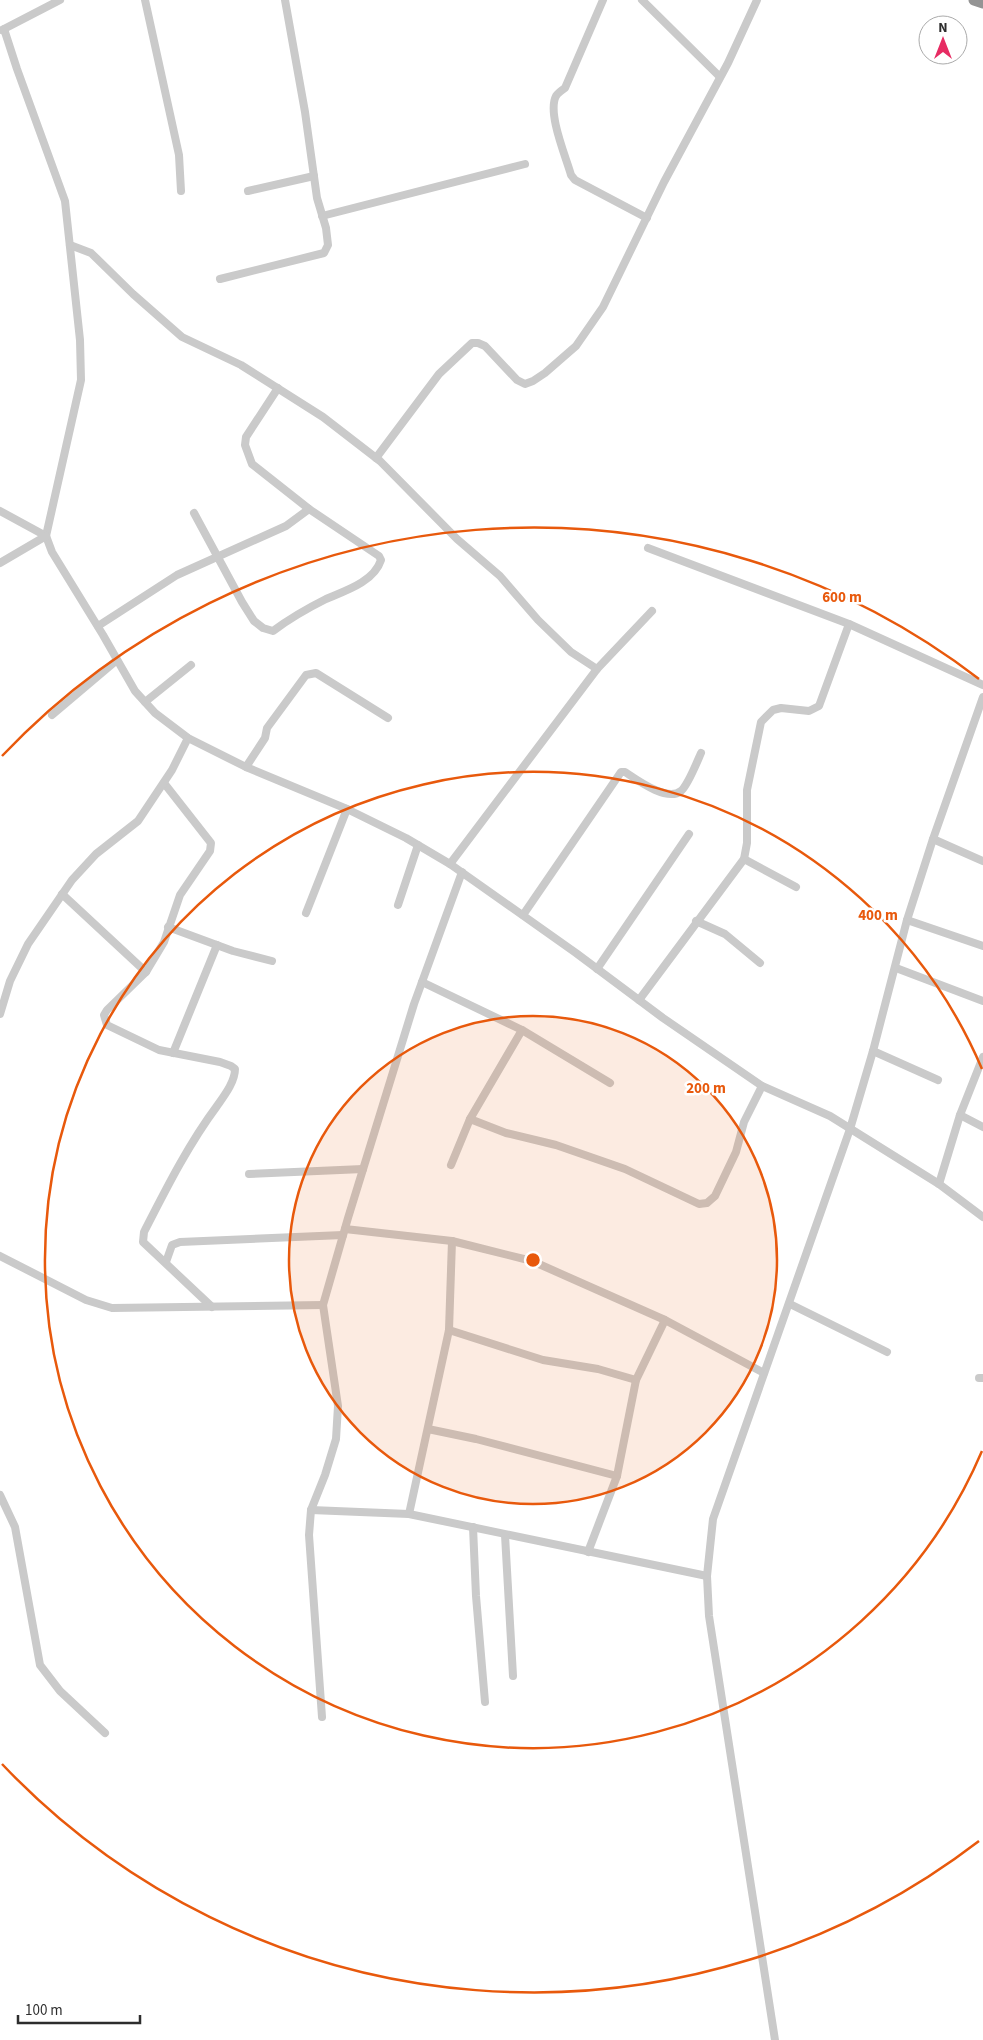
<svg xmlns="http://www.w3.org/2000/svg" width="983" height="2040" font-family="'Source Sans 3',sans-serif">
	<rect width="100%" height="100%" fill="#fff"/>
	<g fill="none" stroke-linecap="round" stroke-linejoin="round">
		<!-- minor -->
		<g stroke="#cacaca" stroke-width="8">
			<polyline points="145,0 179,155 181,191"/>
			<path d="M603,0L565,88C562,90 558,93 556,96C547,113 566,157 571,175L575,180L647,218"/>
			<polyline points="642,0 719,76"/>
			<polyline points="4,29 17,69 65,201 80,340 81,380 46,536 52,552 103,635 135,691 155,713 188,738 246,767 347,809 406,838 450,864 576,953 663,1018 762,1086 830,1116 939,1184 983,1217"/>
			<polyline points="2,30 60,0"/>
			<polyline points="248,191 314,176"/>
			<polyline points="322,216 525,164"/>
			<polyline points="70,245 91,253 133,294 182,337 241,365 323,417 380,461 457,539 500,576 538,620 571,652 597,669"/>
			<polyline points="220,279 324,253 328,245 326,228 317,198 305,112 285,0"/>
			<polyline points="376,458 439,374 472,343 478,343 485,346 517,380 525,384 533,381 545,373 576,346 603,307 664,182 728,63 757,0"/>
			<polyline points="0,511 46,536"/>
			<path d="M194,513L242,602L254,621L263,628L273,631C289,619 308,608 326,599C345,591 374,582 381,560L379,556L309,509L252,464L245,445L246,437L278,388"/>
			<polyline points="648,548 849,624 983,685"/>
			<polyline points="0,563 46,536"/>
			<polyline points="98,626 177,575 286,526 309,509"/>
			<polyline points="145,702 191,665"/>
			<polyline points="52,715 117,660"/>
			<polyline points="246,767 265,738 267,728 306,675 316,673 388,718"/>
			<polyline points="933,839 983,861"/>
			<polyline points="744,859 796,887"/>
			<polyline points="450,864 597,669 652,611"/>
			<polyline points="62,894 146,972 164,942 180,895 210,851 211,843 164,783"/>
			<polyline points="398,905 418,845"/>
			<polyline points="306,913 347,809"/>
			<path d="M523,915L621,772H625C637,780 667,802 681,791C688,785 697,762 701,753"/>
			<polyline points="907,920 983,946"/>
			<polyline points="696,921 725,934 760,963"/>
			<polyline points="168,927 233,951 272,961"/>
			<polyline points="896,968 983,1001"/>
			<polyline points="597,969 689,834"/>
			<path d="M146,972L107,1010L104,1015L107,1025L159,1050L220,1062L231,1066L235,1069C235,1082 224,1096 217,1106C188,1145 166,1189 144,1232L143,1242L212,1307"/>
			<polyline points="422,982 522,1030 610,1083"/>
			<polyline points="639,1000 744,859 747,843 747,790 761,722 773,710 781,708 809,711 819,706 849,624"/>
			<polyline points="0,1014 10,981 28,944 72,880 96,854 138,821 172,770 188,738"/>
			<polyline points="873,1051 938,1080"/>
			<polyline points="173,1053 217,945"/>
			<polyline points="960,1115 983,1127"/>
			<polyline points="470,1119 506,1133 556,1145 625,1169 699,1204 707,1203 715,1196 736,1152 744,1122 762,1086"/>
			<polyline points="451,1165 470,1119 522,1030"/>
			<polyline points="249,1174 363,1169"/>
			<polyline points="939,1184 960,1115 983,1057"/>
			<polyline points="345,1229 452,1241 532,1261 665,1320 764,1373"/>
			<polyline points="0,1256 86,1300 112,1308 323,1305"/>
			<polyline points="166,1262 172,1245 180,1242 343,1235"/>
			<polyline points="790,1304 887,1352"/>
			<polyline points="449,1330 543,1360 598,1369 636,1380"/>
			<polyline points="979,1378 983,1378"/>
			<polyline points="428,1429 476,1439 617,1476"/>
			<polyline points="0,1495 15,1527 40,1665 60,1691 105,1733"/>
			<polyline points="311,1510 409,1514 707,1576"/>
			<polyline points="409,1514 449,1330 452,1241"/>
			<polyline points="473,1527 476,1596 485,1702"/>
			<polyline points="505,1535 513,1676"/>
			<polyline points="588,1552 617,1476 636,1380 665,1320"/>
			<polyline points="322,1717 309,1535 311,1510 325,1475 336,1439 338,1406 323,1305 348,1218 414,1004 462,872"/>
			<polyline points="775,2040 709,1616 707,1576 713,1519 850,1129 873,1051 907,920 933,839 983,697"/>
		</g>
		<!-- highway -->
		<polyline stroke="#949494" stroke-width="11" points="974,0 983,3"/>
	</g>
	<!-- distance rings -->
	<circle cx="533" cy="1260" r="244" fill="#e8590c" fill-opacity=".12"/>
	<g fill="none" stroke="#e8590c" stroke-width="2.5">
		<circle cx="533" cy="1260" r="244"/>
		<path d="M982 1451A488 488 0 1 1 982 1069"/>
		<path d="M979 1841A732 732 0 0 1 2 1764M2 756A732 732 0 0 1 979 679"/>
	</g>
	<circle cx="533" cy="1260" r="8" fill="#e8590c" stroke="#fff" stroke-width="2.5"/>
	<g font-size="15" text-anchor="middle" font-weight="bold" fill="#e8590c" stroke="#fff" stroke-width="5" stroke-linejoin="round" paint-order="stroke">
		<text x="842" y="602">600 m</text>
		<text x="878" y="920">400 m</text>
		<text x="706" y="1093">200 m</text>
	</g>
	<!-- north arrow -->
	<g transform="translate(943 40)"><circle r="24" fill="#ffffff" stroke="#ababab"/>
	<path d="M0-4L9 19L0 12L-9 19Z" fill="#e72c63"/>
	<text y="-8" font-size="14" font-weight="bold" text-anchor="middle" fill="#2d2d2d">N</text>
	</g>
	<!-- scale -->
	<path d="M18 2015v8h122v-8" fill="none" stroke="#2d2d2d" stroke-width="2.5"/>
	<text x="25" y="2015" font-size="15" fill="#2d2d2d" stroke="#ffffff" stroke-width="4" paint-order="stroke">100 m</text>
</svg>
